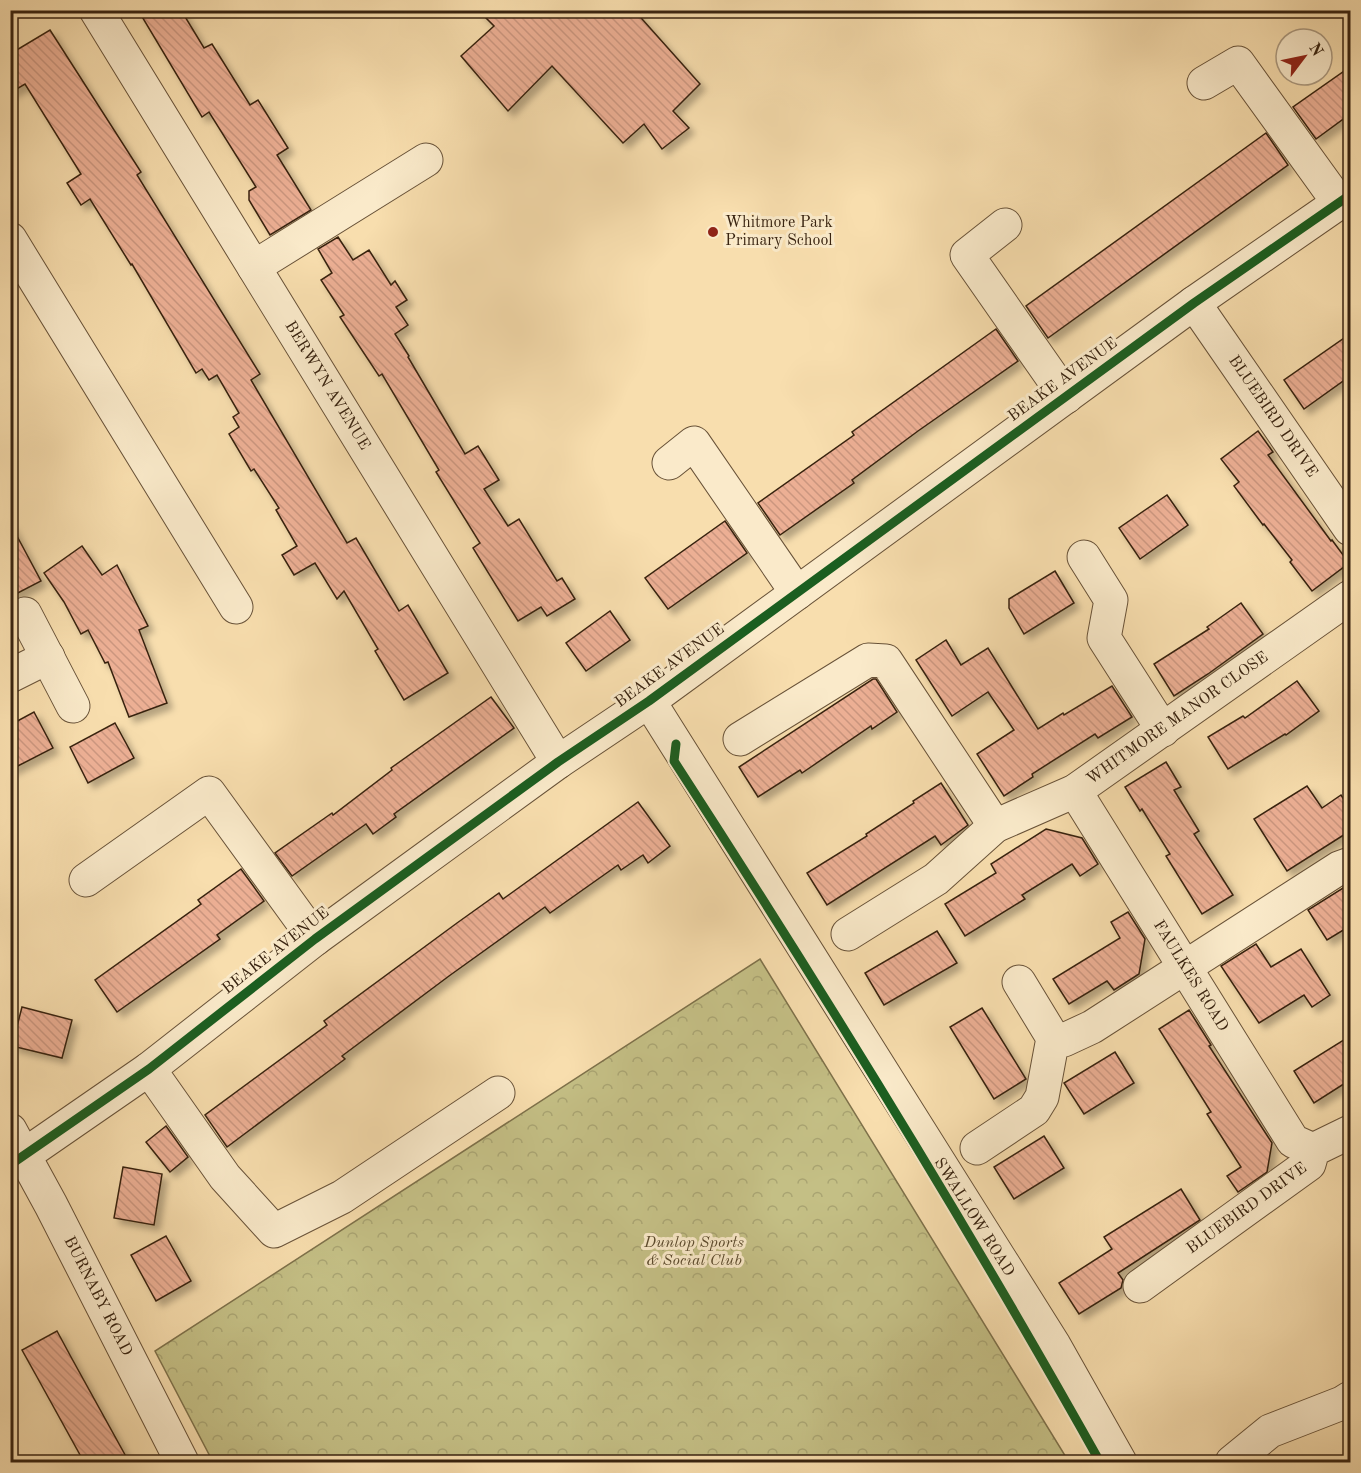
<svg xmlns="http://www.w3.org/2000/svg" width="1361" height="1473" font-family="'Old Standard TT',serif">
	<defs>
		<pattern id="park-crowns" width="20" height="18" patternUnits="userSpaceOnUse" patternTransform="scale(1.5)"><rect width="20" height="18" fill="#c4bf85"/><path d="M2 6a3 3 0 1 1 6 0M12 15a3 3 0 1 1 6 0" fill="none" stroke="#a9a472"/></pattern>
		<pattern id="building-back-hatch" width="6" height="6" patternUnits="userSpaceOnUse" patternTransform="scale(1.5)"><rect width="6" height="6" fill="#ecaf94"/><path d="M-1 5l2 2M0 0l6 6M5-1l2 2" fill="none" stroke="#cb967f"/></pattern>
		<filter id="shadow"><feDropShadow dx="5.5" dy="5.5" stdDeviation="3" flood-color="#0004"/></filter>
	</defs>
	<rect width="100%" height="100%" fill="#f8deae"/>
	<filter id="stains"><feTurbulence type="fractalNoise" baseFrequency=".00333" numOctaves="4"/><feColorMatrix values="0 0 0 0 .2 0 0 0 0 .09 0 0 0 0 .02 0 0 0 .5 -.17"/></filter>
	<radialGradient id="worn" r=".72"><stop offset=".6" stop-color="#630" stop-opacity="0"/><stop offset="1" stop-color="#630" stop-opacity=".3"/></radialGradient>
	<!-- park -->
	<polygon fill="url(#park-crowns)" stroke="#7e714a" stroke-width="1.5" points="760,959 1069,1462 213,1462 155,1351"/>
	<!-- building -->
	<g fill="url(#building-back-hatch)" stroke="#382310" stroke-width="1.5" filter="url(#shadow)">
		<polygon points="138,10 181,10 204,48 212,44 250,105 258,100 288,148 277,155 311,210 270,235 249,200 249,191 256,187 209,112 202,117"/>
		<polygon points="478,10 634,10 700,84 673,111 689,128 662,149 644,124 623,143 552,66 508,111 461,56 494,26"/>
		<polygon points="50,30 141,172 137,175 260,374 251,380 347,543 356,538 399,611 408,605 448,673 404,700 375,651 378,649 344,591 337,599 315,563 294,575 282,555 297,546 276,510 279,508 254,469 251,471 229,434 239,427 233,417 239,413 217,375 209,380 202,369 196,373 132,264 131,265 90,199 81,205 67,183 81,174 25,84 10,93 10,54"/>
		<polygon points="1350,67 1350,114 1316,139 1293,107"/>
		<polygon points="1266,133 1288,165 1048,338 1026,306"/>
		<polygon points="338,237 353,260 369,250 391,285 395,281 407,300 396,307 408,325 395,334 409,356 408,357 465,454 478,446 499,480 484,489 508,526 519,519 557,581 562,578 575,599 547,616 541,607 518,621 473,548 480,543 436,472 439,470 382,374 379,376 340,317 344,315 321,280 332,273 318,249"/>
		<polygon points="996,329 1018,361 918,431 852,480 854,483 780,535 758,503 854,435 852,432"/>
		<polygon points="1350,334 1350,376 1304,409 1284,380"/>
		<polygon points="1258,431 1273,452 1268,455 1331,541 1332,540 1349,563 1312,591 1290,562 1292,560 1264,524 1263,525 1234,486 1239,482 1221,459"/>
		<polygon points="1167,495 1188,525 1140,559 1119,528"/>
		<polygon points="725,521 747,553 668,609 645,578"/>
		<polygon points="10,523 41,581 10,597"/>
		<polygon points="82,546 102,575 117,565 148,626 139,630 167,703 129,717 108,662 105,663 88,630 81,634 64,602 44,573"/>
		<polygon points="1055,571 1074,603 1024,634 1009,608 1009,599"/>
		<polygon points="1241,603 1263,634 1208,674 1174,696 1154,664 1209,629 1207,627"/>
		<polygon points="610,611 630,640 586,671 566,643"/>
		<polygon points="946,640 961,665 988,648 1038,729 1063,713 1064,715 1112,686 1132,717 1098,738 1095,734 1032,774 1033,777 1004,796 977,754 1014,730 988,692 952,716 916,660"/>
		<polygon points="873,679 876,679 897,712 872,729 871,726 802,773 800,770 758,797 739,767"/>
		<polygon points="1297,681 1319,711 1286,735 1285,734 1228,769 1208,737 1243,716 1245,718"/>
		<polygon points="491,697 514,728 394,814 396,817 373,834 366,824 292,876 275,853 332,813 333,815 392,770 391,768"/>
		<polygon points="34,712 53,748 10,770 10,725"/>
		<polygon points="115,723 134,758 88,783 70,747"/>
		<polygon points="1166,762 1181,787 1174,790 1199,831 1194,834 1233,895 1202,914 1166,856 1170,854 1142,809 1140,811 1125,787"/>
		<polygon points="941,783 968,825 941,845 935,836 827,905 807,873 867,836 866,834 914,803 913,801"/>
		<polygon points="1307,786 1322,808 1341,795 1350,809 1350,831 1287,871 1254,819"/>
		<polygon points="638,802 670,846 648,863 643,855 621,870 618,865 550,913 545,907 449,976 342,1056 345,1059 227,1147 205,1115 327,1025 324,1021 457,923 499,893 503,899"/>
		<polygon points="1046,829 1082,838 1098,864 1080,876 1072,864 1022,895 1025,899 965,936 945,904 996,873 991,864"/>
		<polygon points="241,869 264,901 217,935 220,939 117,1012 95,980 201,904 198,900"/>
		<polygon points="1343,888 1350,900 1350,926 1327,940 1308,910"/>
		<polygon points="1128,912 1145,939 1139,974 1114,990 1107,981 1069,1004 1053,979 1120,938 1111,922"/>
		<polygon points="937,931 957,963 884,1005 865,973"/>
		<polygon points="1256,944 1271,967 1301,949 1330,995 1312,1007 1304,995 1259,1023 1221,966"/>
		<polygon points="22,1007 72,1020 62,1058 12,1046"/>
		<polygon points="982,1008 1026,1079 994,1099 950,1027"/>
		<polygon points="1189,1010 1211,1045 1209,1046 1272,1143 1267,1172 1238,1192 1227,1176 1241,1167 1207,1114 1211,1112 1159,1029"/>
		<polygon points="1350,1036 1350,1080 1314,1103 1294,1071"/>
		<polygon points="1115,1052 1134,1083 1084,1114 1064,1083"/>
		<polygon points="166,1126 188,1157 170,1172 146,1142"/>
		<polygon points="1044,1136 1064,1168 1014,1199 994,1167"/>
		<polygon points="123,1167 162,1174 154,1225 114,1218"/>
		<polygon points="1181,1189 1200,1220 1118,1273 1123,1280 1121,1288 1079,1314 1059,1283 1112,1249 1104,1237"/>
		<polygon points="166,1236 191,1281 156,1301 131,1255"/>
		<polygon points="57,1331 71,1357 129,1462 84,1462 37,1377 22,1350"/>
	</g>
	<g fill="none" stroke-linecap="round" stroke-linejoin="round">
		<defs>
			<g id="minor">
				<path id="s1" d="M96,10L558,762"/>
				<polyline points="1204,83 1238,63 1339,203"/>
				<polyline points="1005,225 967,255 1066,397"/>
				<polyline points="10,239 236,607"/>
				<polyline points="254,267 426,160"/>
				<path id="s2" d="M1194,303L1350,529"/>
				<polyline points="669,463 694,443 797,593"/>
				<polyline points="1084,557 1111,600 1104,638 1163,730"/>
				<polyline points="25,614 73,706"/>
				<polyline points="10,676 48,657"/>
				<path id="s3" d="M649,701L1054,1345L1120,1462"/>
				<polyline points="740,739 868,660 886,661 995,826"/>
				<path id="s4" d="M1075,791L1293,1141L1313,1150"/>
				<polyline points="86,880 209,793 315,939"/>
				<path id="s5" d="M848,934L936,879L995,826L1075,791L1350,597"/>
				<polyline points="1053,1038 1064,1040 1092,1027 1339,868 1350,864"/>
				<polyline points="149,1069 225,1177 274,1231 342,1197 498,1093"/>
				<path id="s6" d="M10,1130L51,1205L182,1462"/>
				<polyline points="977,1148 1034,1110 1042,1097 1053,1038 1019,982"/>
				<polyline points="10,1165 149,1069 315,939 558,762 649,701 1194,303 1350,195"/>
				<path id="s7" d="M1140,1286L1309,1164L1313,1150L1350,1132"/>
				<polyline points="1232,1462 1270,1431 1342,1403 1350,1398"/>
			</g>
		</defs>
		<!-- minor casing -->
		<use href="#minor" stroke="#685238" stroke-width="35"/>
		<!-- minor -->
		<use href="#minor" stroke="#faeaca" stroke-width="33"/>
		<defs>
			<g id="cycleway">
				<path d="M676,744L674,761C823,991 967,1224 1100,1462"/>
				<polyline points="10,1165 149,1069 315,939 558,762 649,701 1194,303 1350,195"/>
			</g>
		</defs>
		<!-- cycleway casing -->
		<use href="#cycleway" stroke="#faeaca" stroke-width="13"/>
		<!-- cycleway -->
		<use href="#cycleway" stroke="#1b5e20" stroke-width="9"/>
	</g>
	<!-- markers -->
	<circle fill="#8f2418" stroke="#faeaca" stroke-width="2" cx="713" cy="232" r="6"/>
	<g text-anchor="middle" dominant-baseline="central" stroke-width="6" stroke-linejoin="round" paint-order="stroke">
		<!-- poi labels -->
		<g font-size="16" fill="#382310" stroke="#faeaca" text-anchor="start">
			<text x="725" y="223">Whitmore Park<tspan x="725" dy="18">Primary School</tspan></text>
		</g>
		<!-- street labels -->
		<g font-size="16" fill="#382310" stroke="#faeaca">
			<text transform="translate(1063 380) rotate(-36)">BEAKE AVENUE</text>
			<text stroke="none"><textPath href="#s1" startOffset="441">BERWYN AVENUE</textPath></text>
			<text stroke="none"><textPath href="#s2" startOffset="138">BLUEBIRD DRIVE</textPath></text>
			<text transform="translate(670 666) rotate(-36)">BEAKE AVENUE</text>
			<text stroke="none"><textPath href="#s5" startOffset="396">WHITMORE MANOR CLOSE</textPath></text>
			<text transform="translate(276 951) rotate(-38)">BEAKE AVENUE</text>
			<text stroke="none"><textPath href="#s4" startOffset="218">FAULKES ROAD</textPath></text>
			<text stroke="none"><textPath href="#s7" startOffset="132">BLUEBIRD DRIVE</textPath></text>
			<text stroke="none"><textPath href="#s3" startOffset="610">SWALLOW ROAD</textPath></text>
			<text stroke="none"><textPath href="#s6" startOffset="188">BURNABY ROAD</textPath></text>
		</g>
		<!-- park labels -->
		<g font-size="16" font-style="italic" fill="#5b4a2d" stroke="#faeaca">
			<text x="694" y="1243">Dunlop Sports<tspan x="694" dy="18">&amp; Social Club</tspan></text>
		</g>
	</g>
	<!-- margin -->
	<rect width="1361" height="1473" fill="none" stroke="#f8deae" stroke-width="36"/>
	<rect x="12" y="12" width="1337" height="1449" fill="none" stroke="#382310" stroke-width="3"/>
	<rect x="18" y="18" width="1325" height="1437" fill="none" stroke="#382310" stroke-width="1.5"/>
	<!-- north arrow -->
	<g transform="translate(1304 57) rotate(58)"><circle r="28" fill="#faeaca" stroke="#ac9a80" stroke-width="1.5"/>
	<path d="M0-4.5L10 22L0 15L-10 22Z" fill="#8f2418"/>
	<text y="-9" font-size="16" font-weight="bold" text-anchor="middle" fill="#382310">N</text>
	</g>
	<rect width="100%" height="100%" filter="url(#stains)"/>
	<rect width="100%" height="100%" fill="url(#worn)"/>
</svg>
